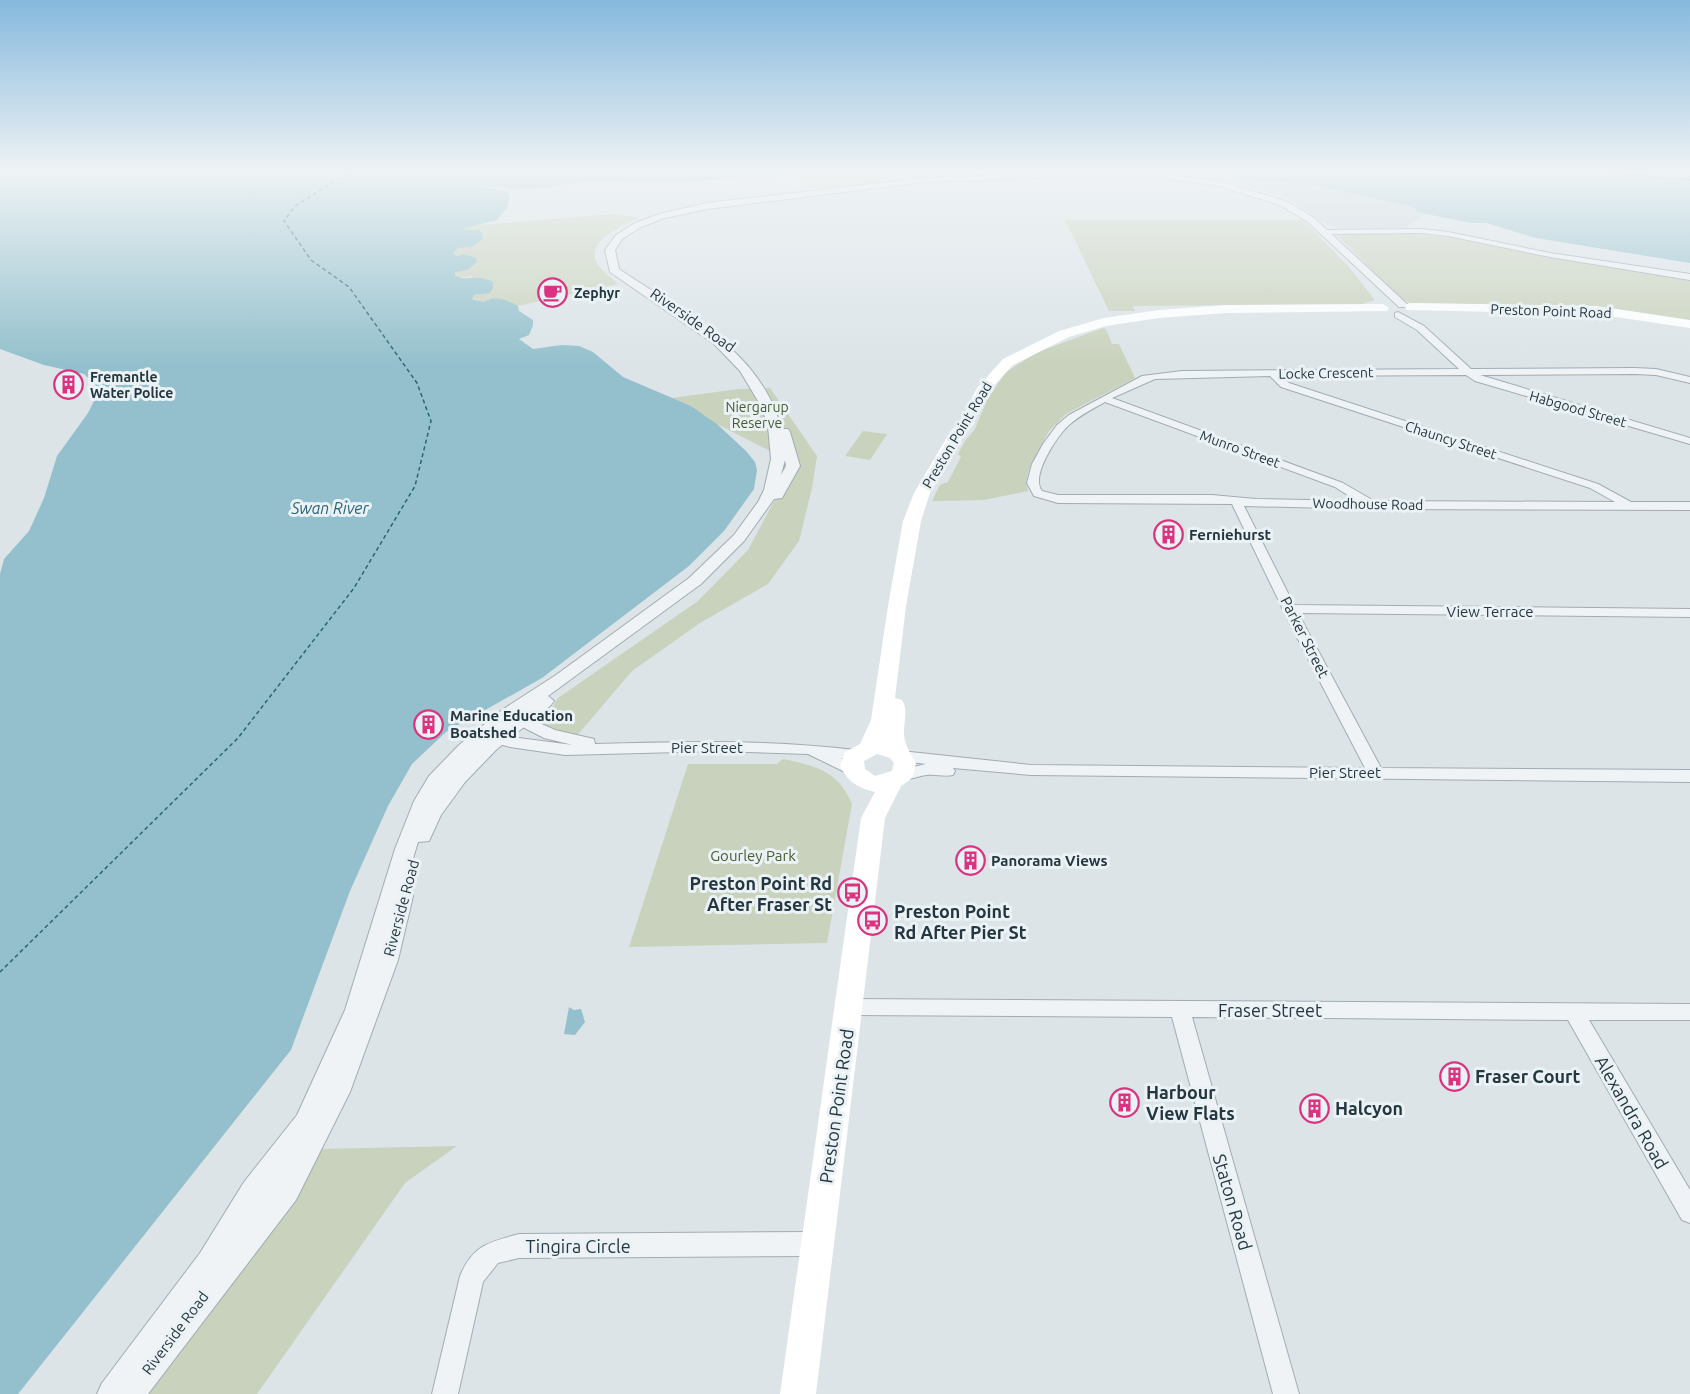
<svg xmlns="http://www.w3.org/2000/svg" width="1690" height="1394" font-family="Ubuntu,sans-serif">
	<rect width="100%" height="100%" fill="#dce4e8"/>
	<!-- built -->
	<polygon fill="#c9d4da" points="1200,170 1233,174 1250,181 1313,185 1412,205 1417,209 1416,212 1425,214 1405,228 1341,228 1326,224 1285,197 1222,181 1194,177"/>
	<!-- green -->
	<g fill="#c9d2bc">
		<polygon points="835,170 883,170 890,181 816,189 798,175"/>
		<path d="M614,214L639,218C625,224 584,241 597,263C601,271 612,278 618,284L518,306L499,299H489L484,302L472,298L474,295L481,293L471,276L459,278L455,276V272L459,270L463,254L457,256L452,253L458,248L463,247L469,232L465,230L468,226Z"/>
		<polygon points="1065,220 1303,220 1348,266 1375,300 1362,304 1133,306 1135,311 1109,311"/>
		<polygon points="1336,234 1408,234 1462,238 1593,265 1690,279 1690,321 1631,311 1588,307 1410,303 1400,298"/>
		<polygon points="1103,328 1106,329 1112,344 1119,344 1135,378 1066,414 1049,431 1029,469 1026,482 1028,491 984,500 932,501 940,485 948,482 961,457 958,454 965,441 975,429 987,400 1006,372 1038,352"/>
		<polygon points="770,388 817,456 812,488 799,541 768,584 700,623 632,671 575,738 540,727 558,698 698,601 748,550 787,477 776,454 717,424 691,406 672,398 739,389"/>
		<polygon points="863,431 887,434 870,460 845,456"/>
		<path d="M783,759C817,766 838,771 852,804L827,943L629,947L688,764H777Z"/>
		<polygon points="457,1146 405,1183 257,1394 143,1394 319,1149"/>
	</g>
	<!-- water -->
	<g fill="#93c0cc">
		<path d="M0,170H835L806,175L676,182L587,181L544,188L514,189L476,185L506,191L510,195L508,206L497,220L466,228L465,230H478L483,234L482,240L472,247L458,248L453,253L457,256L463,254L476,258L477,262L467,270L455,272V276C468,282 476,273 493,282V288L490,293L474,295L472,299L484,302C495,295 508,300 518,306L519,311L533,320V325L529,335L519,339L533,349L562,345L579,346L593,352L623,377L691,406L717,424L746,451L755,462L757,470L754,489L724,531L689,566L542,678L446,732L412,764L388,806L350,891L291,1050L18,1394H0V574L4,559L29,531L44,498L57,456L88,413L97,395L104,393L84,374L44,365L0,349Z"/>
		<polygon points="1203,170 1690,170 1690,263 1536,238 1486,223 1471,223 1416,212 1417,209 1410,206 1313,185 1241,180 1233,174"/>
		<polygon points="569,1007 574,1010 581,1009 585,1022 575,1035 564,1034"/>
	</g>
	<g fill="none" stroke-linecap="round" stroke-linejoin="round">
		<!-- ferry -->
		<g stroke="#2b6477" stroke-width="1.5" stroke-dasharray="4 3" stroke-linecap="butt">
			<polyline points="1569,170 1690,180"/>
			<polyline points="0,972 238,738 354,588 415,486 431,421 417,383 349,287 311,260 284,221 295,206 353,170"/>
		</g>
		<defs>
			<g id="minor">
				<polygon points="1421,229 1448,232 1550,253 1690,274 1690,280 1550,257 1448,236 1421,233 1324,234 1320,232 1324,230"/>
				<path d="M1398,312L1424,326L1471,369L1635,368L1656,369L1690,377V383L1656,375L1635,374L1480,375L1690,438V444L1475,381L1466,375L1281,376L1289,383L1598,484L1631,502H1690V510L1372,509L1244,506L1294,605L1690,609V617L1298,613L1381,768L1690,770V782L1031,775L953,768L955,771L953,775C944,777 936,774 927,775C916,776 907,782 896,779L894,775L896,771L926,764L895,760L893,756L895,752L901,751L1031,765L1365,768L1291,626L1232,504L1058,503L1034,496L1027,483L1032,464L1043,444L1057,425L1069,415L1142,376L1182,371L1459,369L1417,330L1395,317V313ZM1270,376L1281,387L1590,488L1615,502L1374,501L1343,483L1112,398L1155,379ZM1105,402L1335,487L1357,501L1256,499L1212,495H1058L1042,491C1030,476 1057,436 1069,425C1079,416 1092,409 1105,402Z"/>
				<path d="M510,710L555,730L594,739L595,744C682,742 768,739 855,750L861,751L863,755L861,759L841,758L857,766L859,770L857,774L851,775L808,754L718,751L565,755L510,747L482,739L480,735L482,731L488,730L511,737L573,745L544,738L505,718L502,715L505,712Z"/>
				<polygon points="849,999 1690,1004 1690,1020 1589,1020 1690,1190 1690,1223 1682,1220 1568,1020 1192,1017 1299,1394 1273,1394 1172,1017 849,1015 842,1013 839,1007 842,1001"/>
				<path d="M817,1232L825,1236L829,1244L825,1252L817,1256L519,1258L498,1263L483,1282L458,1394H432L460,1276C473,1245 489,1242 519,1234Z"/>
			</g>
			<path id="tertiary" d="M1092,172L1153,173L1216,181L1286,201L1314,218L1408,305L1407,307H1399L1308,222L1280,205L1215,185L1153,177L1092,176L924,182L707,209L665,218L641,227L622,239L615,250L619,269C679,310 763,351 781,429H788L790,432L800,466L782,498L774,499L744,541L701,584L548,696L554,701L551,705L497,749L465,782L441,815L429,841L418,842L404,888L410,890L413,896L398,960L350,1092L296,1200L148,1394H97L102,1383L200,1253L244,1182L297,1115L345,1010L395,849L414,801L429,776L459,745L502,710L556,675L689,578L734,535L758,502L764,490L771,459L768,426L761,406L740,371L714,344L610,272L605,250L616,235L635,223L659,214L707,203L924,178ZM785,460L786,466L781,475Z"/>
		</defs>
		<!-- minor casing -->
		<use href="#minor" stroke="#a1acb2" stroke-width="2"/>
		<!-- tertiary casing -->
		<use href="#tertiary" stroke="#a1acb2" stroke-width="2"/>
		<!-- minor -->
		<use href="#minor" fill="#eff3f6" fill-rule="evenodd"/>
		<!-- tertiary -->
		<use href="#tertiary" fill="#eff3f6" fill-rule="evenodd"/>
		<!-- secondary -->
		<g fill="#fff" fill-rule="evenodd">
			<polygon points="1411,303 1596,306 1690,320 1690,328 1596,314 1407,310 1405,307 1407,304"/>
			<path d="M1383,304L1389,308L1387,311L1226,313L1159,318L1106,326L1069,337L1013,365L990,390L976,415L974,424L964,435L930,493L921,521L906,606L895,698L902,700C909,710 903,724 904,735C905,746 911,754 916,763L913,775L910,780L901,786L885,818L816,1394H780L861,818L875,792C857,787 849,783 840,766L845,752L860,744L871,720L888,606L903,521L914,493L950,432L960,422L977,388L1003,359L1059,331L1104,318L1159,310L1226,305ZM877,754L890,758L894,763L892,771L875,776L865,769L864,761Z"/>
		</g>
	</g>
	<!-- sky -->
	<linearGradient id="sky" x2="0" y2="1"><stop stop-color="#86b9dd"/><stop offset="0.47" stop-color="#eff3f5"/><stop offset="1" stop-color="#eff3f5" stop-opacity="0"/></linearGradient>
	<rect width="1690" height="365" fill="url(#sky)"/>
	<!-- icons -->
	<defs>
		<symbol id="cafe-ring" viewBox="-11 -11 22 22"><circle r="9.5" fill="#ebf2f5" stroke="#db3380" stroke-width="1.5"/><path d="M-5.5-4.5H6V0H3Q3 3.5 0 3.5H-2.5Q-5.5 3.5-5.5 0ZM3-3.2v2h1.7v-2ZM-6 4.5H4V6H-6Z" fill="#db3380"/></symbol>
		<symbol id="building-ring" viewBox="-11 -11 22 22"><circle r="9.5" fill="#ebf2f5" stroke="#db3380" stroke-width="1.5"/><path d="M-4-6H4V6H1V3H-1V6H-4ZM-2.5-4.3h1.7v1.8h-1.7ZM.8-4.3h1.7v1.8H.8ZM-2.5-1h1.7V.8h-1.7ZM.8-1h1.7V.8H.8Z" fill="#db3380"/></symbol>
		<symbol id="bus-ring" viewBox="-11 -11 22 22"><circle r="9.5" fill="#ebf2f5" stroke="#db3380" stroke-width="1.5"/><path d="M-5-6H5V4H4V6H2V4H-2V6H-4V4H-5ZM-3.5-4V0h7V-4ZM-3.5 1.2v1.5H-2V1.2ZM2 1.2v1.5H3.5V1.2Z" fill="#db3380"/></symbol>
	</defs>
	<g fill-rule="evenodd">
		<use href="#cafe-ring" x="536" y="276" width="33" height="33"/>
		<use href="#building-ring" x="52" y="368" width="33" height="33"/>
		<use href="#building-ring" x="1152" y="518" width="33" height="33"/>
		<use href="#building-ring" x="412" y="708" width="33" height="33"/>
		<use href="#building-ring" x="954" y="844" width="33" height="33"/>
		<use href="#bus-ring" x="836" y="876" width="33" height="33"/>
		<use href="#bus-ring" x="856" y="904" width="33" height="33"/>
		<use href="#building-ring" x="1438" y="1060" width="33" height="33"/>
		<use href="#building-ring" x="1108" y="1086" width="33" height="33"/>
		<use href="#building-ring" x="1298" y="1092" width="33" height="33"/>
	</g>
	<g text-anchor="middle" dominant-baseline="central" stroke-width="6" stroke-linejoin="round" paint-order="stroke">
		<!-- far-poi labels -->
		<g font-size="14" font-weight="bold" fill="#24363f" stroke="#ebf2f5" text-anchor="start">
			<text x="574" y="293">Zephyr</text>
			<text x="90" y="377">Fremantle<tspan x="90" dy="16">Water Police</tspan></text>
		</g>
		<!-- far-street labels -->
		<g font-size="14" fill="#24363f" stroke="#ebf2f5">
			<text transform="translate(1551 311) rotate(2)">Preston Point Road</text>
			<text transform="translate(1326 373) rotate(-1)">Locke Crescent</text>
			<text transform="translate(1578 409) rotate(16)">Habgood Street</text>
			<text transform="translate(957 435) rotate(-59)">Preston Point Road</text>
			<text transform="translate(1451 440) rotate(18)">Chauncy Street</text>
			<text transform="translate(1240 449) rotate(20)">Munro Street</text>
			<text transform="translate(1368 504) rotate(1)">Woodhouse Road</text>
		</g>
		<!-- far-park labels -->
		<g font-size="14" fill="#465c30" stroke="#ebf2f5">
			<text x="757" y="407">Niergarup<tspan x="757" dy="16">Reserve</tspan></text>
		</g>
		<!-- street labels -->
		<g font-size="15" fill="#24363f" stroke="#ebf2f5">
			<text transform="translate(693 320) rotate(35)">Riverside Road</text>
			<text x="1490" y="611">View Terrace</text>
			<text transform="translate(1305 637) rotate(63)">Parker Street</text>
			<text x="707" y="747">Pier Street</text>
			<text x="1345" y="772">Pier Street</text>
			<text transform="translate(401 908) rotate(-75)">Riverside Road</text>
			<text transform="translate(175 1333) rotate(-53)">Riverside Road</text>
		</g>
		<!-- poi labels -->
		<g font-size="15" font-weight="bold" fill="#24363f" stroke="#ebf2f5" text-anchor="start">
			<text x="1189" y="534">Ferniehurst</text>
			<text x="450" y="715">Marine Education<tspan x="450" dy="17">Boatshed</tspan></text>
			<text x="991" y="860">Panorama Views</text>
		</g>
		<!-- park labels -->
		<g font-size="15" fill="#465c30" stroke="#ebf2f5">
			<text x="753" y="855">Gourley Park</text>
		</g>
		<!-- water labels -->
		<g font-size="16" font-style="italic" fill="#2b6477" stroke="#ebf2f5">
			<text x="330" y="508">Swan River</text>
		</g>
		<!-- near-poi labels -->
		<g font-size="18" font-weight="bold" fill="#24363f" stroke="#ebf2f5" text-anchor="start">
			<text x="832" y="883" text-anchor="end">Preston Point Rd<tspan x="832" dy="21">After Fraser St</tspan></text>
			<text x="894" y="911">Preston Point<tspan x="894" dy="21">Rd After Pier St</tspan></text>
			<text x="1475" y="1076">Fraser Court</text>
			<text x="1146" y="1092">Harbour<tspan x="1146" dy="21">View Flats</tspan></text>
			<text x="1335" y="1108">Halcyon</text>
		</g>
		<!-- near-street labels -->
		<g font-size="18" fill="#24363f" stroke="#ebf2f5">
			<text x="1270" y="1010">Fraser Street</text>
			<text transform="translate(836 1106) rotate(-82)">Preston Point Road</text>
			<text transform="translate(1632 1112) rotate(60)">Alexandra Road</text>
			<text transform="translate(1233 1202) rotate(74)">Staton Road</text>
			<text x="578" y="1246">Tingira Circle</text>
		</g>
	</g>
</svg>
